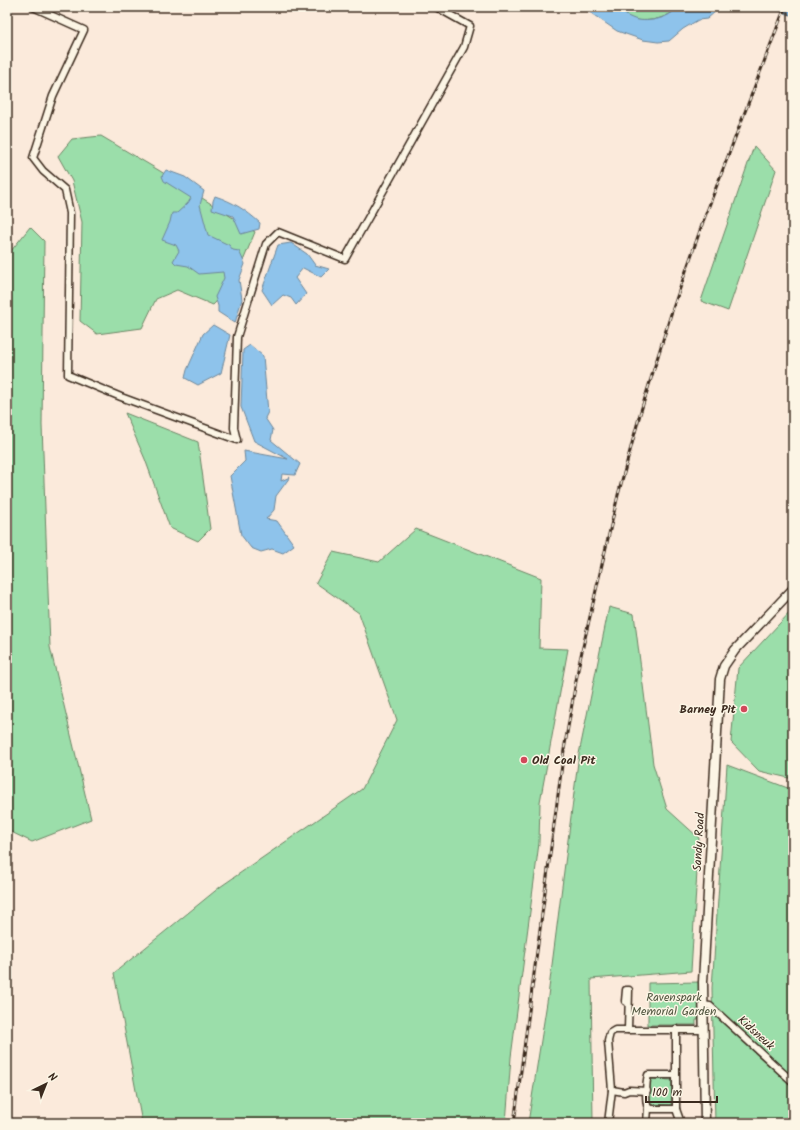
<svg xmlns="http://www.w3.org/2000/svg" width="800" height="1130" font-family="Kalam,sans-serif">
	<rect width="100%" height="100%" fill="#fbeadb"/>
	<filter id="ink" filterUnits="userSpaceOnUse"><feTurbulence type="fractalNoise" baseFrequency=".025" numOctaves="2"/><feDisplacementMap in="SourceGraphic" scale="8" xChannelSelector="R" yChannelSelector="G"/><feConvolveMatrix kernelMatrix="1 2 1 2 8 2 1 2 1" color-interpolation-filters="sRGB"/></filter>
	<g filter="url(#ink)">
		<!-- green -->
		<g fill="#9bdeaa" stroke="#6b8464">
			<path d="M614,7H677C670,18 649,22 636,20C628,18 620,12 614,7Z"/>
			<polygon points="101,136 160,171 255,232 234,283 213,305 177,290 156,299 142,328 97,334 80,321 82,222 72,181 58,156 72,139"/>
			<polygon points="754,146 776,170 728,311 701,301"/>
			<polygon points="30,227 44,241 42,425 50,647 91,819 32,842 7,830 7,256"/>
			<polygon points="125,413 198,442 210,529 198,541 170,528 145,459"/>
			<polygon points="416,529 541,578 539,648 568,649 540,802 539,843 511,1057 506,1123 142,1123 114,973 220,887 362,789 397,720 359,613 316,583 333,552 379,562"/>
			<polygon points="609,607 634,614 653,764 667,809 699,838 691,971 591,979 593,1123 528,1123 548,996 579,754"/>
			<polygon points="793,609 793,779 759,771 731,742 738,668"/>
			<polygon points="727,765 793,790 793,1123 715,1123 712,988"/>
			<polygon points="700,982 698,1020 696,1020 696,1025 648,1025 648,983"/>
			<polygon points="650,1079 672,1080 671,1105 650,1104"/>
		</g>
		<!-- water -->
		<g fill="#8ec3eb" stroke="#6d8699">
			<path d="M582,7C588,7 608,5 613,7C620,9 625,16 632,18C645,24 669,19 678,7H730L716,11L707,19L698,20L683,29L669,41L658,42L643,40L617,31Z"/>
			<polygon points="769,7 793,7 793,16"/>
			<polygon points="166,170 185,177 204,191 200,205 208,235 229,245 233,250 239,251 245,264 239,280 242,299 235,323 218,312 218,306 215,297 224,278 223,272 199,274 188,266 176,264 173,261 179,251 176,245 162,240 170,222 172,213 177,213 188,203 191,198 164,181 162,176"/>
			<path d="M215,196C233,202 246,210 260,223L259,229L241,234L233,216L212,209L213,201Z"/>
			<polygon points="291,243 307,254 315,265 329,269 321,277 303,268 295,278 306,294 296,305 291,298 283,295 272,305 262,290 278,245"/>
			<polygon points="213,325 230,335 221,373 198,385 185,378 187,370 203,334"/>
			<polygon points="250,345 263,356 268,412 265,418 273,430 271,440 300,464 295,475 282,474 281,481 290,477 276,496 274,510 266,519 277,521 294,545 283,553 272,549 261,552 251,548 241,535 230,476 245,461 244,451 288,459 254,441 241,407 243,350"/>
		</g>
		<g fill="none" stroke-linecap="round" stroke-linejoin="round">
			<defs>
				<g id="minor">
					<polyline points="33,7 84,30 53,96 33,158 43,171 65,190 70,213 68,375 121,397 237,440 234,428 237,337 266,244 278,232 345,259 464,47 470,26 436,7"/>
					<polyline points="703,1005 710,1006 793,1082"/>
					<path d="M676,1029V1109H652L648,1108C645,1102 646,1082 648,1075H676"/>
					<polyline points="628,1030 629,990 626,990 625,1001 628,1003"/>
					<polyline points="612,1090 624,1092 629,1090 647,1091"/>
					<polyline points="676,1109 681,1123"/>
					<polyline points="608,1123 612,1090 608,1041 610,1033 615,1030 704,1030"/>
					<polyline points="647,1123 648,1108"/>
				</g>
				<polyline id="major" points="705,1123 703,982 720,679 724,666 735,650 793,589"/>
			</defs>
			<!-- minor casing -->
			<use href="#minor" stroke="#3b2a1e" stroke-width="9"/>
			<!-- major casing -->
			<use href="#major" stroke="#3b2a1e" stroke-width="11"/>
			<!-- minor -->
			<use href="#minor" stroke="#fcf5e5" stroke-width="6"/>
			<!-- major -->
			<use href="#major" stroke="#fcf5e5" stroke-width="8"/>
			<defs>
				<polyline id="rail" points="514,1123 564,750 579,664 618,495 640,414 671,314 704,219 785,7"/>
			</defs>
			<!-- rail casing -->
			<use href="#rail" stroke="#3b2a1e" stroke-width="3"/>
			<!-- rail -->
			<use href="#rail" stroke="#fcf5e5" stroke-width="1.5" stroke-dasharray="4.5" stroke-linecap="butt"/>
		</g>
	</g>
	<!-- markers -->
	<g fill="#d1495b" stroke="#fcf5e5" stroke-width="1.5">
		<circle cx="744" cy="709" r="4"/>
		<circle cx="524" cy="760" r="4"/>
	</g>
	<g text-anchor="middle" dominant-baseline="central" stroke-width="3" stroke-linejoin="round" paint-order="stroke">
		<!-- poi labels -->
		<g font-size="12" font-weight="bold" fill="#3b2a1e" stroke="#fcf5e5" text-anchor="end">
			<text x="736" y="709">Barney Pit</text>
			<text x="532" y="760" text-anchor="start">Old Coal Pit</text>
		</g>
		<!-- street labels -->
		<g font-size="12" fill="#3b2a1e" stroke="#fcf5e5">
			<text transform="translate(699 842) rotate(-87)">Sandy Road</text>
			<text transform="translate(756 1033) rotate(42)">Kidsneuk</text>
		</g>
		<!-- park labels -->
		<g font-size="12" fill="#535741" stroke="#fcf5e5">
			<text x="674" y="997">Ravenspark<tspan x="674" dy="14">Memorial Garden</tspan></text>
		</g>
	</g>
	<!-- margin -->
	<rect width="800" height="1130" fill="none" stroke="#fcf5e5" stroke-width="24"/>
	<rect x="12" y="12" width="776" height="1106" fill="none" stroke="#3b2a1e" stroke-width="1.5" filter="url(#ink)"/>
	<!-- north arrow -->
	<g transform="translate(46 1084) rotate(43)" stroke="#fcf5e5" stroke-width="3" paint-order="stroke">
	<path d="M0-3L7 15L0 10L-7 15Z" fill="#3b2a1e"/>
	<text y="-6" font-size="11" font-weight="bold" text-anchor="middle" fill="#3b2a1e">N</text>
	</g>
	<!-- scale -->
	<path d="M646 1096v6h71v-6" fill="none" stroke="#3b2a1e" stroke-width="2"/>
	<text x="652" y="1096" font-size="12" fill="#3b2a1e" stroke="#fcf5e5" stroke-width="3" paint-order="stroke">100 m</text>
</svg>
